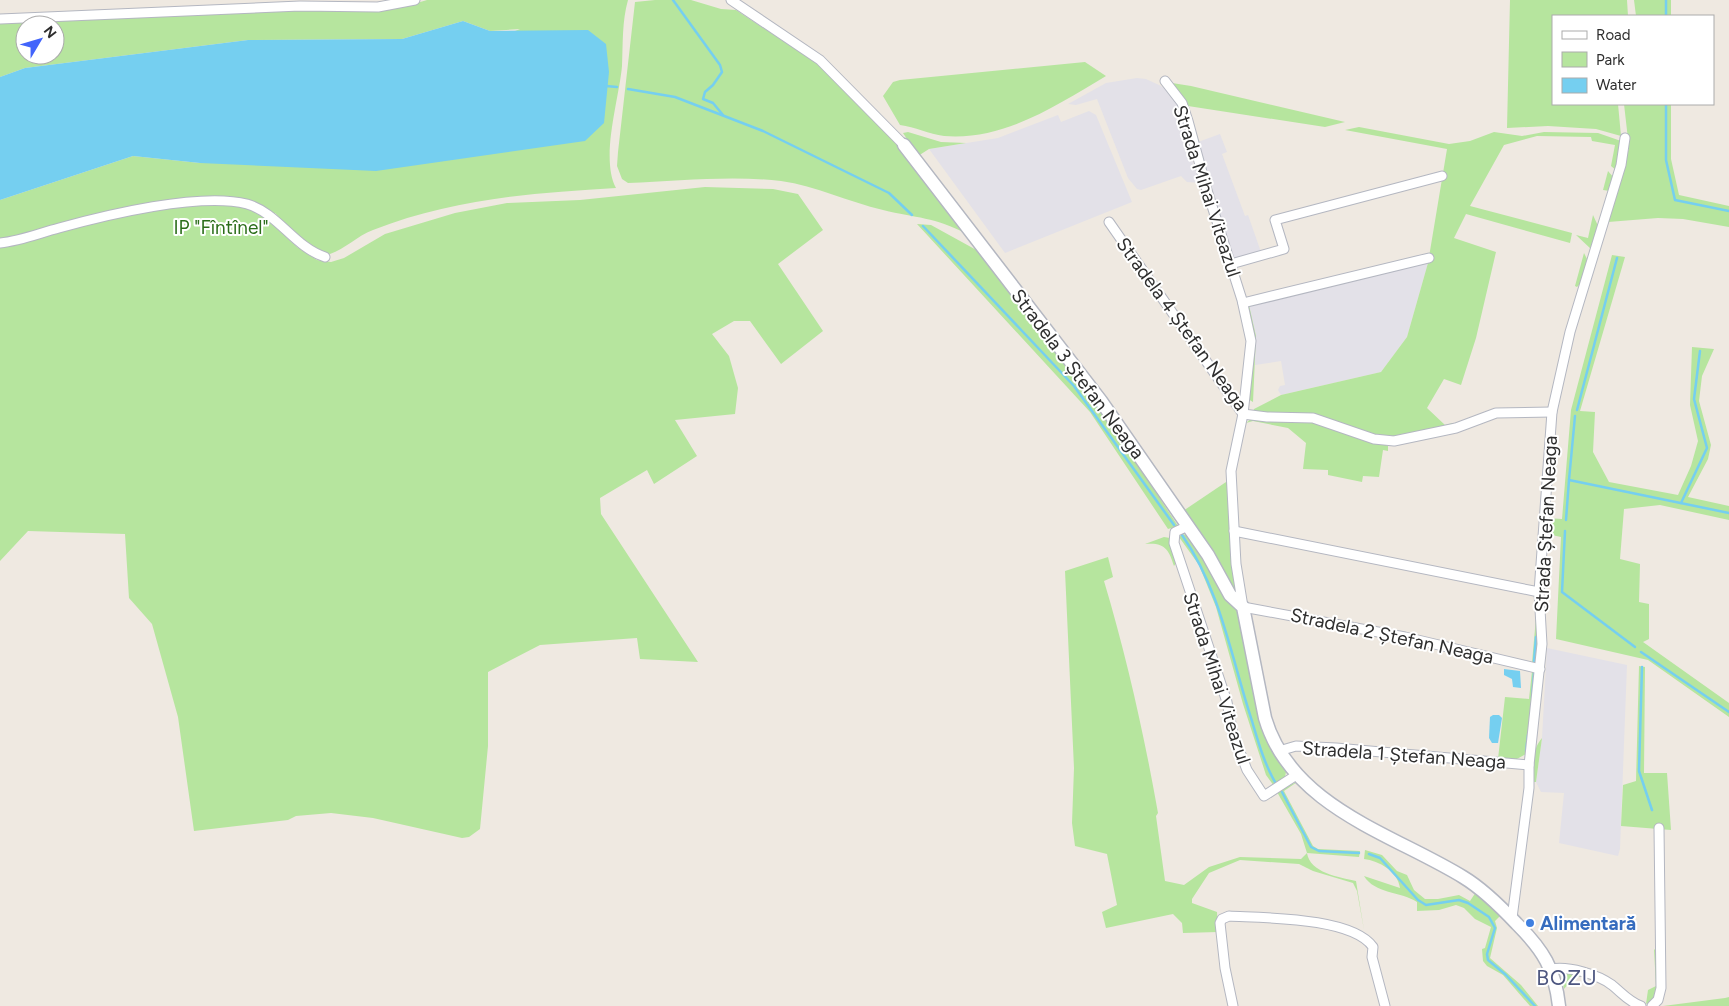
<svg xmlns="http://www.w3.org/2000/svg" width="1729" height="1006" font-family="Figtree,sans-serif">
	<rect width="100%" height="100%" fill="#efe9e1"/>
	<!-- industrial -->
	<g fill="#e3e1e8">
		<polygon points="1137,78 1146,79 1159,85 1167,90 1178,105 1186,125 1187,145 1200,183 1187,182 1181,176 1141,190 1137,189 1128,178 1097,99 1076,105 1068,104 1106,83"/>
		<polygon points="1089,111 1096,115 1132,202 1005,253 929,149 998,138 1058,115 1061,122"/>
		<polygon points="1220,134 1227,152 1222,154 1245,216 1248,215 1261,252 1234,259 1198,142"/>
		<polygon points="1428,263 1407,337 1381,372 1281,395 1278,390 1280,386 1285,385 1281,361 1255,365 1256,336 1249,305"/>
		<polygon points="1547,648 1627,665 1620,849 1618,856 1559,843 1564,793 1541,792 1536,782 1542,738"/>
	</g>
	<!-- green -->
	<g fill="#b6e59e" fill-rule="evenodd">
		<path d="M427,0H628C622,21 623,43 622,66C619,100 600,158 616,188C531,193 453,199 373,230C357,236 345,249 330,254C306,250 290,229 275,213L273,225L297,247L317,260L331,262L344,258L385,234L455,213L507,203L580,200L705,187L773,189L798,194L823,230L778,264L823,331L781,364L750,321H734L712,334L729,356L738,388L735,414L675,420L697,456L654,484L647,470L600,498L601,514L698,662L640,659L637,638L540,645L488,672V746L480,829L469,837L462,838L373,818L331,813L296,816L288,820L194,831L178,717L152,624L129,598L125,534L28,531L0,561V200L133,156L200,163L520,29L490,31L463,21L402,39L248,40L25,68L0,77V23L417,3ZM25,25H55V55H25Z"/>
		<path d="M655,0H691L721,9L736,10L818,64L912,160L967,234C935,217 916,218 883,210C849,202 816,186 781,181C731,175 678,181 628,183L622,179L617,166L618,152L635,2Z"/>
		<polygon points="1510,0 1627,0 1628,16 1553,16 1553,104 1618,104 1621,136 1596,129 1548,126 1507,128"/>
		<polygon points="1634,0 1671,0 1671,16 1636,16"/>
		<path d="M1085,62L1106,76C1057,105 1004,141 944,136C929,134 915,127 900,125L883,96L893,82L900,80Z"/>
		<polygon points="1172,83 1191,86 1345,122 1325,127 1188,106"/>
		<polygon points="1624,104 1671,104 1671,159 1679,195 1729,206 1729,227 1683,219 1658,218 1608,222 1629,148"/>
		<polygon points="1359,127 1449,144 1470,141 1494,132 1522,136 1544,132 1598,133 1621,141 1617,171 1611,166 1615,145 1592,141 1591,137 1537,136 1504,145 1470,206 1572,233 1570,243 1466,214 1454,238 1496,252 1476,338 1461,385 1444,379 1427,408 1445,425 1453,423 1450,427 1401,438 1380,438 1336,422 1267,416 1253,412 1254,409 1281,395 1381,372 1407,337 1428,263 1447,149 1345,130"/>
		<polygon points="908,132 941,142 966,143 929,149 918,156 903,133"/>
		<polygon points="1608,171 1614,178 1610,191 1603,190"/>
		<polygon points="1593,215 1599,228 1591,249 1576,235 1588,238"/>
		<polygon points="917,224 931,225 980,252 1120,438 1178,526 1168,529 1090,412"/>
		<polygon points="1584,253 1587,259 1581,283 1577,287 1575,286"/>
		<polygon points="1612,255 1625,257 1580,411 1595,412 1593,452 1609,482 1678,495 1691,466 1698,441 1690,405 1692,347 1714,349 1702,376 1699,401 1711,445 1708,459 1688,497 1729,506 1729,520 1660,505 1624,509 1620,559 1640,564 1639,602 1649,604 1649,639 1643,642 1729,703 1729,717 1648,660 1556,639 1561,537 1547,534 1547,518 1562,519 1571,410"/>
		<path d="M1249,305L1256,336L1253,402L1248,399C1254,361 1254,344 1247,306Z"/>
		<polygon points="1252,418 1316,421 1384,444 1388,446 1388,451 1383,450 1379,477 1363,476 1362,482 1328,475 1328,470 1303,469 1306,443 1288,428 1253,421 1246,423"/>
		<polygon points="1229,480 1237,595 1183,511"/>
		<polygon points="1183,534 1187,536 1240,612 1256,694 1287,767 1285,777 1274,786 1266,775 1243,704 1216,607 1199,565 1179,537"/>
		<path d="M1164,537L1170,538L1176,563L1174,566C1169,550 1165,542 1145,544Z"/>
		<path d="M1108,557L1113,577L1104,581C1127,658 1144,734 1158,813L1156,816L1165,881L1184,885L1209,867L1240,857L1301,859L1307,853L1301,834L1277,792L1300,780L1284,791L1313,846L1318,849L1360,851L1359,857L1307,853C1310,873 1339,877 1356,881L1364,930L1357,891L1353,883L1313,871L1299,864L1240,860L1209,873L1192,899V903L1217,912L1218,932L1183,933L1182,923L1173,914L1106,928L1102,912L1117,905L1107,854L1075,846L1072,823L1074,768L1065,571Z"/>
		<polygon points="1537,606 1539,642 1536,664 1532,663"/>
		<polygon points="1639,666 1645,667 1644,773 1667,773 1671,830 1621,826 1623,785 1636,781"/>
		<polygon points="1535,670 1528,753 1515,760 1498,759 1505,697 1529,699 1532,671"/>
		<path d="M1542,738L1536,782H1534C1529,770 1533,748 1542,738Z"/>
		<path d="M1365,850L1382,855L1397,871L1407,875L1414,890L1425,899H1438L1459,895L1470,901L1476,892L1501,915L1495,921L1497,928L1490,958L1521,985L1538,1006H1530L1503,975L1487,966L1483,961L1482,949L1485,948L1491,927L1475,919L1464,908L1456,905L1439,910L1417,911V902C1400,891 1375,894 1364,876L1400,888C1398,871 1379,861 1364,859Z"/>
		<polygon points="1654,949 1656,951 1658,987 1655,998 1646,1004 1648,990 1656,986"/>
		<polygon points="1563,971 1586,976 1574,977 1564,989 1561,973"/>
		<polygon points="1729,997 1729,1006 1663,1006 1725,998"/>
	</g>
	<!-- water -->
	<g fill="#75cff0">
		<polygon points="463,21 490,31 588,30 606,44 609,72 604,123 585,141 376,171 200,163 133,156 0,200 0,77 25,68 248,40 402,39"/>
		<polygon points="1504,669 1520,671 1521,688 1513,687 1512,679 1504,675"/>
		<polygon points="1493,715 1499,715 1502,718 1498,743 1492,743 1489,738 1490,717"/>
	</g>
	<g fill="none" stroke-linecap="round" stroke-linejoin="round">
		<!-- stream -->
		<g stroke="#75cff0" stroke-width="2.5">
			<polyline points="673,0 720,65 722,72 713,85 705,92 703,99 713,103 723,115"/>
			<polyline points="1666,16 1666,0"/>
			<polyline points="606,86 617,87"/>
			<polyline points="628,89 675,97 763,131 889,193 912,215"/>
			<polyline points="1666,104 1666,160 1675,200 1729,211"/>
			<polyline points="923,226 1074,386 1174,525"/>
			<polyline points="1577,410 1617,258"/>
			<polyline points="1575,416 1569,480 1729,513"/>
			<polyline points="1681,503 1707,448 1694,399 1700,351"/>
			<polyline points="1566,520 1569,480"/>
			<polyline points="1565,531 1562,592 1635,647"/>
			<path d="M1182,535C1221,591 1231,657 1252,721C1258,741 1264,763 1275,782"/>
			<polyline points="1641,652 1729,712"/>
			<polyline points="1534,661 1536,637"/>
			<polyline points="1642,667 1639,771 1652,810"/>
			<polyline points="1532,697 1534,673"/>
			<polyline points="1526,751 1528,735"/>
			<polyline points="1282,792 1311,847 1319,851 1359,853"/>
			<polyline points="1369,854 1380,858 1418,900 1426,905 1459,900 1468,903 1489,917 1495,928 1487,954 1488,960 1506,975 1535,1006"/>
		</g>
		<defs>
			<g id="street">
				<polyline points="731,0 820,60 904,145"/>
				<polyline points="0,19 300,6 378,7 415,0"/>
				<polyline points="1165,81 1182,103 1188,121 1206,187 1242,300 1251,341 1243,414 1231,471 1236,564 1243,607 1405,637 1540,669"/>
				<polyline points="1109,222 1243,414 1267,417 1313,418 1374,439 1394,441 1456,428 1496,413 1552,412"/>
				<path d="M0,243C20,241 40,233 59,228C106,215 200,192 247,204C278,213 294,247 325,257"/>
				<polyline points="1231,264 1284,249 1275,220 1442,176"/>
				<polyline points="1243,303 1429,258"/>
				<polyline points="1188,526 1175,532 1174,543 1227,702 1233,734 1247,770 1264,796 1298,774"/>
				<polyline points="1234,531 1539,592"/>
				<polyline points="1279,751 1296,746 1336,748 1529,765"/>
				<polyline points="1512,918 1529,788 1529,765 1542,644 1539,592 1552,412 1570,332 1621,165 1625,138"/>
				<path d="M1551,969C1569,966 1597,974 1612,985C1622,993 1629,1002 1641,1006"/>
				<path d="M1233,1006L1225,968L1220,923L1222,919L1229,916C1263,918 1352,917 1373,947L1372,957L1385,1006"/>
				<polyline points="1652,1006 1658,1000 1661,988 1659,828"/>
			</g>
			<path id="secondary" d="M904,145L1101,401L1208,555L1230,595L1243,607L1265,718C1291,807 1393,834 1463,877C1483,889 1501,907 1517,924C1543,950 1555,969 1559,1006"/>
		</defs>
		<!-- street casing -->
		<use href="#street" stroke="#b4b7c1" stroke-width="11"/>
		<!-- secondary casing -->
		<use href="#secondary" stroke="#b4b7c1" stroke-width="15"/>
		<!-- street -->
		<use href="#street" stroke="#fff" stroke-width="9"/>
		<!-- secondary -->
		<use href="#secondary" stroke="#fff" stroke-width="12"/>
	</g>
	<!-- markers -->
	<circle fill="#3f7fe0" stroke="#fff" stroke-width="2" cx="1530" cy="923" r="5"/>
	<g text-anchor="middle" dominant-baseline="central" stroke-width="4" stroke-linejoin="round" paint-order="stroke">
		<!-- street labels -->
		<g font-size="19" fill="#2e2e2e" stroke="#fff">
			<text transform="translate(1207 191) rotate(72)">Strada Mihai Viteazul</text>
			<text transform="translate(1182 324) rotate(54)">Stradela 4 Ștefan Neaga</text>
			<text transform="translate(1078 374) rotate(53)">Stradela 3 Ștefan Neaga</text>
			<text transform="translate(1546 524) rotate(-87)">Strada Ștefan Neaga</text>
			<text transform="translate(1392 636) rotate(12)">Stradela 2 Ștefan Neaga</text>
			<text transform="translate(1217 678) rotate(72)">Strada Mihai Viteazul</text>
			<text transform="translate(1404 755) rotate(4)">Stradela 1 Ștefan Neaga</text>
		</g>
		<!-- park labels -->
		<g font-size="19" fill="#2c6e1b" stroke="#fff">
			<text x="221" y="227">IP "Fîntînel"</text>
		</g>
		<!-- shop labels -->
		<g font-size="19" font-weight="bold" fill="#366cbe" stroke="#fff" text-anchor="start">
			<text x="1540" y="923">Alimentară</text>
		</g>
		<!-- quarter labels -->
		<g font-size="21" letter-spacing="1" fill="#4d5680" stroke="#fff">
			<text x="1567" y="977">BOZU</text>
		</g>
	</g>
	<!-- legend -->
	<rect x="1552" y="15" width="162" height="90" fill="#ffffff" stroke="#ababab"/>
	<rect x="1562" y="31" width="25" height="8" fill="#ffffff" stroke="#ababab"/>
	<text x="1596" y="40" font-size="15" fill="#2e2e2e">Road</text>
	<rect x="1562" y="52" width="25" height="15" fill="#b6e59e" stroke="#ababab"/>
	<text x="1596" y="65" font-size="15" fill="#2e2e2e">Park</text>
	<rect x="1562" y="78" width="25" height="15" fill="#75cff0" stroke="#ababab"/>
	<text x="1596" y="90" font-size="15" fill="#2e2e2e">Water</text>
	<!-- north arrow -->
	<g transform="translate(40 40) rotate(52)"><circle r="24" fill="#ffffff" stroke="#ababab"/>
	<path d="M0-4L9 19L0 12L-9 19Z" fill="#4264fb"/>
	<text y="-8" font-size="14" font-weight="bold" text-anchor="middle" fill="#2e2e2e">N</text>
	</g>
</svg>
